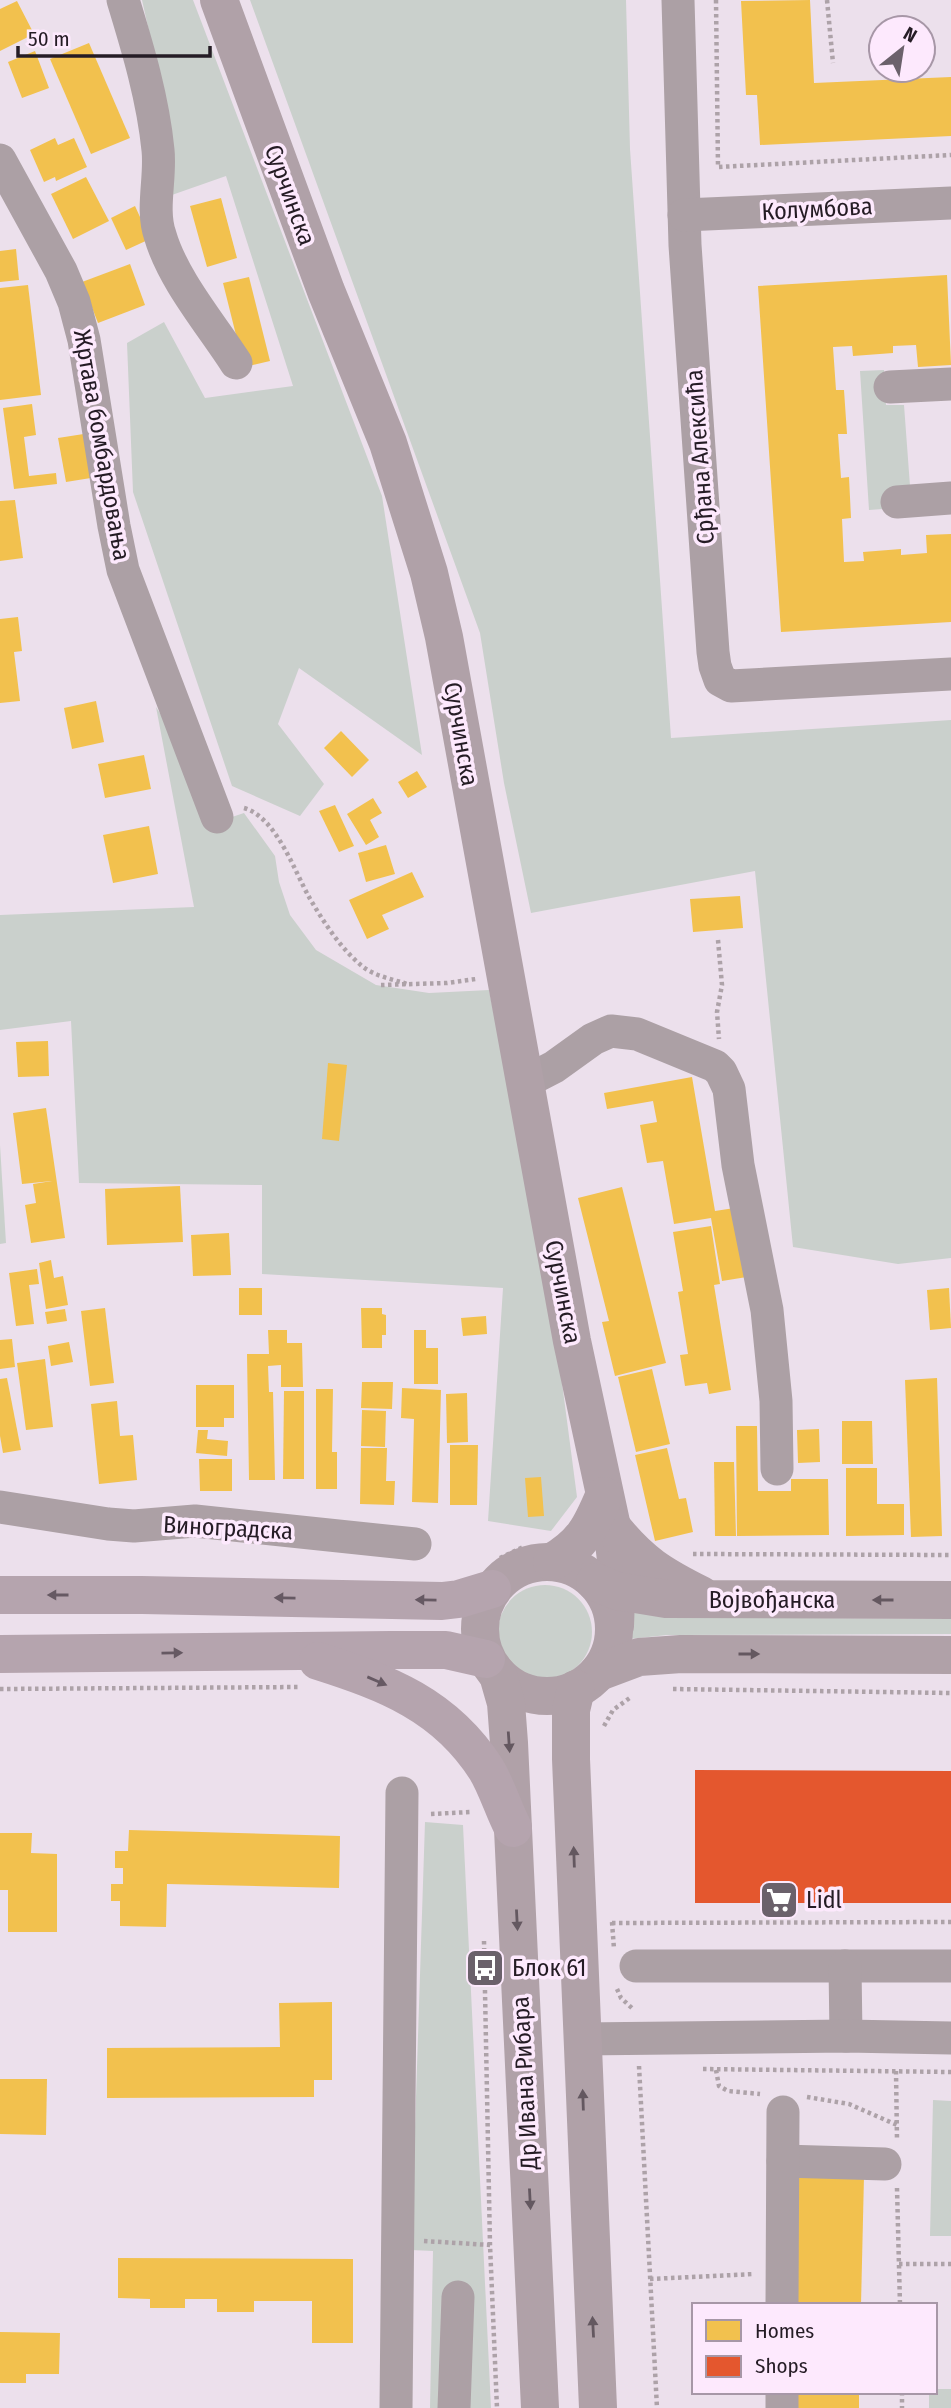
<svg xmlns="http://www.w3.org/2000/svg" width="951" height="2408" font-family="'Fira Sans Condensed',sans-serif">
	<rect width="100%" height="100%" fill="#ece0ec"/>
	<!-- green -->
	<g fill="#cad0cc">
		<polygon points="142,0 193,0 382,496 422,755 299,668 278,724 324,784 300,816 232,786 133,492 127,343 164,322 205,398 293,386 226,176 169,196 167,112"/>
		<polygon points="250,0 626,0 630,149 671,738 951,720 951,1258 898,1264 793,1247 755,871 531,913 504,783 480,633"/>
		<polygon points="884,370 886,405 904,405 910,486 896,508 869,510 860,371"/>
		<polygon points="156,707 180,745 211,824 244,813 275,856 279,882 290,915 316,950 376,985 429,993 489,990 549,1284 577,1497 551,1531 488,1521 503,1288 262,1274 262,1185 79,1183 71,1021 0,1030 0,915 194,907"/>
		<polygon points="0,1145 6,1243 0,1244"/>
		<circle cx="545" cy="1632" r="47"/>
		<polygon points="630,1608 664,1617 951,1619 951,1634 667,1635 630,1639 632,1623"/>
		<polygon points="425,1822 463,1825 491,2408 430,2408 433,2251 411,2250"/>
		<polygon points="933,2100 951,2101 951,2236 930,2236"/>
		<polygon points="935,2389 951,2389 951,2408 929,2408 929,2392 935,2392"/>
	</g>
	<!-- homes -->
	<g fill="#f2c14e">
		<polygon points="810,0 814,83 951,77 951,136 760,145 757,95 746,95 741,1"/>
		<polygon points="17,1 34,34 0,51 0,9"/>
		<polygon points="89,43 130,138 91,154 50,59"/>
		<polygon points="35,51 49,88 22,98 8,62"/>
		<polygon points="55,138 58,145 74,138 87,167 56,181 55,177 44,182 30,150"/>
		<polygon points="86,177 109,221 73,239 51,194"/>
		<polygon points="221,198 237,258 207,267 190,206"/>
		<polygon points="135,206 150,239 126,250 111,218"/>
		<polygon points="16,249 19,280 0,282 0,251"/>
		<polygon points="130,264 145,305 98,323 82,282"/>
		<polygon points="947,275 951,365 918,367 916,345 893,346 893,353 853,356 852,346 833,347 836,390 844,390 847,434 838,434 841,478 849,477 851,518 842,519 844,562 864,561 863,552 901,549 901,555 927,553 926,535 951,534 951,622 781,632 758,286"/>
		<polygon points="249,277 270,361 244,367 223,283"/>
		<polygon points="28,285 41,395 0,400 0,288"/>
		<polygon points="32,404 36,435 24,437 29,476 56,473 57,484 14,489 3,408"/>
		<polygon points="90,433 97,477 66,482 58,438"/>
		<polygon points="15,500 23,558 0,561 0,501"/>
		<polygon points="18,617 22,651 14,652 20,701 0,703 0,619"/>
		<polygon points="96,701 104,742 72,749 64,708"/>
		<polygon points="341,731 369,760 352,777 324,748"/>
		<polygon points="144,755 151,789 105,798 98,764"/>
		<polygon points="417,771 427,787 408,798 398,782"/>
		<polygon points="373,798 382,813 370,820 379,837 366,845 347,814"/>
		<polygon points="335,805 354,846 339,852 319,811"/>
		<polygon points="149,826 158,874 113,883 103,835"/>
		<polygon points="386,845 395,874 366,882 358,853"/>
		<polygon points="412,872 424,897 382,915 389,929 367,939 349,900"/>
		<polygon points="740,896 743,928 693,932 690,899"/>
		<polygon points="48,1041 49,1076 18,1077 16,1042"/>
		<polygon points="328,1063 347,1065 339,1141 322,1139"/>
		<polygon points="692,1077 715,1211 741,1207 753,1276 722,1281 711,1218 674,1224 663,1161 647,1163 640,1125 657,1122 653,1101 607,1109 604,1093"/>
		<polygon points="46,1108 65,1238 31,1243 25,1205 36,1203 33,1184 52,1181 22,1184 13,1113"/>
		<polygon points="180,1186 183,1242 107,1245 105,1189"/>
		<polygon points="622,1187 666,1363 615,1376 602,1322 609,1321 578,1198"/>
		<polygon points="711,1226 720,1284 714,1285 731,1390 709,1394 707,1383 685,1386 680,1355 688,1354 678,1292 683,1291 673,1232"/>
		<polygon points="229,1233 231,1275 193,1276 191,1235"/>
		<polygon points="51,1260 54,1278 63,1276 68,1305 46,1309 39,1263"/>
		<polygon points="37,1269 39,1284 29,1285 34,1324 16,1326 9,1273"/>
		<rect x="239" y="1288" width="23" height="27"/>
		<polygon points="949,1288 951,1328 930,1330 927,1290"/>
		<polygon points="105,1308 114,1383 90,1386 81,1311"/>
		<polygon points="361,1308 382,1308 382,1314 386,1315 386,1335 382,1335 382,1348 362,1348"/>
		<polygon points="65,1309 67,1321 47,1324 45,1312"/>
		<polygon points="486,1316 487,1334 463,1336 461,1318"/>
		<polygon points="268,1330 287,1330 287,1343 302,1343 303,1387 281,1387 281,1365 268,1366 269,1392 273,1392 275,1480 249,1480 247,1354 269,1354"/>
		<polygon points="414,1330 426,1330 426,1348 438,1348 438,1384 414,1384"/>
		<polygon points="12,1339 15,1367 0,1369 0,1340"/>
		<polygon points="69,1342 73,1362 51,1366 48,1346"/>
		<polygon points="45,1359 53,1427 26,1430 17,1363"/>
		<polygon points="652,1369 670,1444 636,1452 618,1377"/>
		<polygon points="7,1378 21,1450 3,1453 0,1436 0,1379"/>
		<polygon points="937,1378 942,1536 911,1537 905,1380"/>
		<polygon points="362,1382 393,1382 392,1409 361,1408"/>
		<polygon points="196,1385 234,1385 234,1418 224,1418 224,1427 196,1427"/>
		<polygon points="402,1388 441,1390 438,1503 412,1502 414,1419 401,1418"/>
		<polygon points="316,1389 333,1389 332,1452 337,1452 337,1489 316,1489"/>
		<polygon points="284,1391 304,1391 304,1479 283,1479"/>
		<polygon points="467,1393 468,1442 447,1443 446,1394"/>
		<polygon points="117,1401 120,1436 133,1435 137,1480 99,1484 91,1404"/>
		<polygon points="362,1410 386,1411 385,1447 361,1446"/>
		<polygon points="842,1421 872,1421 873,1464 842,1464"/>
		<polygon points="736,1426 757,1426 758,1491 791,1491 791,1479 828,1479 829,1535 737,1536"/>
		<polygon points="819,1429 820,1462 798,1463 797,1430"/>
		<polygon points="198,1430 208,1430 207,1439 228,1441 227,1456 196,1453"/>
		<polygon points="450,1445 478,1445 477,1505 450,1505"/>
		<polygon points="361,1448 387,1448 386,1481 395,1481 394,1505 360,1504"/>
		<polygon points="667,1448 679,1499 686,1498 693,1532 655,1541 635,1455"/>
		<polygon points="199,1459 232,1459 232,1491 200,1491"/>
		<polygon points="714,1462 734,1462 736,1536 715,1536"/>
		<polygon points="846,1468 877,1468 877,1504 904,1504 904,1535 846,1536"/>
		<polygon points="541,1477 544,1516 528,1517 525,1478"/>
		<polygon points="129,1830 340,1836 339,1888 167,1884 166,1927 120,1926 120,1901 111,1901 111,1884 123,1884 123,1868 115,1868 115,1851 128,1851"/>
		<polygon points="0,1833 32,1833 31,1853 57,1854 57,1932 8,1932 8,1890 0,1890"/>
		<polygon points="332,2002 332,2080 314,2080 314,2097 107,2098 107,2048 280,2047 279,2003"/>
		<polygon points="0,2079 47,2079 46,2135 0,2134"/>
		<polygon points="796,2175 864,2176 861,2305 793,2305"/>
		<polygon points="118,2258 353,2259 353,2343 312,2343 312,2301 254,2301 254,2312 217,2312 217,2299 185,2299 185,2308 150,2308 150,2299 118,2298"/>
		<polygon points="0,2332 60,2333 59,2374 26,2374 26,2383 0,2383"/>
		<rect x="791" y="2392" width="68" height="16"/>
	</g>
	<!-- shops -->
	<polygon fill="#e4572e" points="695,1770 951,1771 951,1903 695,1903"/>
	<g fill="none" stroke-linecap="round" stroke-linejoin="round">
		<!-- path -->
		<g stroke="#ada2a8" stroke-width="4.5" stroke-dasharray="3.5 3.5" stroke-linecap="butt">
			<polyline points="716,0 718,167 951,155"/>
			<polyline points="827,0 833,63"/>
			<path d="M244,808C276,817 294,870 309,897C323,921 340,948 362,966C374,976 392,979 407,984"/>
			<polyline points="718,940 722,985 717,1012 719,1039"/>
			<polyline points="381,985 447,983 476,979"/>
			<polyline points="693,1554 951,1555"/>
			<polyline points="500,1558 523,1547"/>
			<polyline points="0,1689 300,1687"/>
			<polyline points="673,1689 951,1693"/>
			<polyline points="604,1726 613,1710 631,1697"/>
			<polyline points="431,1814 471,1812"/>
			<polyline points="612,1922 614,1949"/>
			<polyline points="612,1923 951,1922"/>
			<polyline points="484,1941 490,2245 497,2408"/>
			<polyline points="617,1989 621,1998 633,2009"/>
			<polyline points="639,2066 657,2408"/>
			<polyline points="703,2069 951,2072"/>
			<polyline points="716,2070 719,2086 728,2091 760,2094"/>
			<polyline points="896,2071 897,2140"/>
			<polyline points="807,2097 849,2104 897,2125"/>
			<polyline points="897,2188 900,2305"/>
			<polyline points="424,2241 490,2245"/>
			<polyline points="899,2264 951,2264"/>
			<polyline points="650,2279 754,2274"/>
			<polyline points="902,2392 902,2408"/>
		</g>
		<!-- minor -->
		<g stroke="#aca0a5" stroke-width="33">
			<path d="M123,0C138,49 153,99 158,150C161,178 151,209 160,235C173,280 211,324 236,363"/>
			<polyline points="678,0 685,245 713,652 715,666 720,680 731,686 951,674"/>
			<polyline points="0,160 61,271 74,302 84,340 114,526 123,570 217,817"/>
			<polyline points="684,215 951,203"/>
			<polyline points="890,387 951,384"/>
			<polyline points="897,502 951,498"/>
			<polyline points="525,1082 554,1067 593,1039 611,1031 637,1034 715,1066 721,1072 729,1089 738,1165 767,1310 776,1401 777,1469"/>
			<polyline points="0,1507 108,1524 134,1526 195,1521 415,1544"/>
			<polyline points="636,1966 951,1966"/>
			<polyline points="845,1966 846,2036"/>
			<polyline points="581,2039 846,2036 951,2038"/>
			<polyline points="783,2161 885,2164"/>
			<polyline points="782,2305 783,2112"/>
			<polyline points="396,2408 402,1793"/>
			<polyline points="454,2408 458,2297"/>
			<polyline points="782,2408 782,2392"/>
		</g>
		<!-- major -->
		<g stroke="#b0a1a8" stroke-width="38">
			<polyline points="219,0 326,291 388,443 429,573 444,637 572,1341 612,1527 617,1568 615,1626"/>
			<path d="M612,1527C641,1563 661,1575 701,1595"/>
			<circle cx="547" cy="1629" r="67"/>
			<path d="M552,1562C583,1544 591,1527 604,1496"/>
			<polyline points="595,1582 617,1591 666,1599 951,1600"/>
			<polyline points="599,1672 639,1657 681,1654 951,1655"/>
			<polyline points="498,1675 506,1703 509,1743 540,2408"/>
			<polyline points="576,1689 571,1710 571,1759 598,2408"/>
		</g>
		<!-- highway -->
		<g stroke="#b5a4ae" stroke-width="38">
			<polyline points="0,1595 142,1595 442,1601 459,1599 492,1589"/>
			<polyline points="0,1654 391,1650 446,1650 486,1659"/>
			<path d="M318,1661C387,1683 445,1705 486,1769C497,1787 503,1809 513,1828"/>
		</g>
	</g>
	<!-- one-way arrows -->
	<defs><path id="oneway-solid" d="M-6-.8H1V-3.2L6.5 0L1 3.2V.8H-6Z" transform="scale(1.75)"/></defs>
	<g fill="#665963">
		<use href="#oneway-solid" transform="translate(58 1595) rotate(180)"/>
		<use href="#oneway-solid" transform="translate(285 1598) rotate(-179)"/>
		<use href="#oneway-solid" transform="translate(426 1600) rotate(-179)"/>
		<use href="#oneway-solid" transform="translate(172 1653) rotate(-1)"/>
		<use href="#oneway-solid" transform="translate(377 1681) rotate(23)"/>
	</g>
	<g fill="#645860">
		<use href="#oneway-solid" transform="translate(883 1600) rotate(-180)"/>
		<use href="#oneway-solid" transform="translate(749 1654)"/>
		<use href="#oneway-solid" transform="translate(509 1742) rotate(86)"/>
		<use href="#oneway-solid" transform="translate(574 1857) rotate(-92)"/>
		<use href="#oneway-solid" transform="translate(517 1920) rotate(87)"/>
		<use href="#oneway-solid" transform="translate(583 2100) rotate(-92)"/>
		<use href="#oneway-solid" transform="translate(530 2199) rotate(87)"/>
		<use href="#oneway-solid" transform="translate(593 2327) rotate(-93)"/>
	</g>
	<!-- icons -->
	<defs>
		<symbol id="supermarket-square" viewBox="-11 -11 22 22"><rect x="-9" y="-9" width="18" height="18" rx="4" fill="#6b616b" stroke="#fde9fd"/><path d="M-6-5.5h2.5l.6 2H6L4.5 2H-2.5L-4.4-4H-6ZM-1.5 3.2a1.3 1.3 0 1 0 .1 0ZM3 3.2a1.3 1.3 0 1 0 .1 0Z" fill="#fff"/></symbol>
		<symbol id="bus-square" viewBox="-11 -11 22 22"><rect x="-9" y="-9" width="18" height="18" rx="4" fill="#6b616b" stroke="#fde9fd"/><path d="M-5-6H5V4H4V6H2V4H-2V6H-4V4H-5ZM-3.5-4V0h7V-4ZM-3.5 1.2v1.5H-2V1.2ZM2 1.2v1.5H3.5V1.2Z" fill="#fff"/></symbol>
	</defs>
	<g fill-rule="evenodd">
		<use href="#supermarket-square" x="757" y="1878" width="44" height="44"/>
		<use href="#bus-square" x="463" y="1946" width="44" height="44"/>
	</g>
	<g text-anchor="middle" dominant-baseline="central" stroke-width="7" stroke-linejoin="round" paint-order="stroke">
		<!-- street labels -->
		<g font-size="24" fill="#251c25" stroke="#fde9fd">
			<text transform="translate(290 195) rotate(70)">Сурчинска</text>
			<text transform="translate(817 209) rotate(-3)">Колумбова</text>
			<text transform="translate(102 445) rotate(80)">Жртава бомбардовања</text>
			<text transform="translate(700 457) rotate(-94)">Срђана Алексића</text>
			<text transform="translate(461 734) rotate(80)">Сурчинска</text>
			<text transform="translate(563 1292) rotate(79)">Сурчинска</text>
			<text transform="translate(228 1528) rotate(3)">Виноградска</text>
			<text x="772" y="1600">Војвођанска</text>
			<text transform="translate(525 2083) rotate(-93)">Др Ивана Рибара</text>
		</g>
		<!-- poi labels -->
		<g font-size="24" fill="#251c25" stroke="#fde9fd" text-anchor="start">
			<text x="806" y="1900">Lidl</text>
			<text x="512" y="1968">Блок 61</text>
		</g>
	</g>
	<!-- legend -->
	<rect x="692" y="2303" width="245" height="91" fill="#fde9fd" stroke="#a797a7" stroke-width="2"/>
	<rect x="706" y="2320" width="35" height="21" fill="#f2c14e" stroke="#a797a7" stroke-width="2"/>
	<text x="755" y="2338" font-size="21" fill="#251c25">Homes</text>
	<rect x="706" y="2356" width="35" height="21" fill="#e4572e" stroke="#a797a7" stroke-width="2"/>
	<text x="755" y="2373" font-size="21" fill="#251c25">Shops</text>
	<!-- north arrow -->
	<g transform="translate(902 49) rotate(30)"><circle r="33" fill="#fde9fd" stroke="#a797a7" stroke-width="2"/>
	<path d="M0-5L12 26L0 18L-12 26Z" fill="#6b616b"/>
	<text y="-10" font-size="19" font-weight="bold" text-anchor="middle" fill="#251c25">N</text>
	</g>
	<!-- scale -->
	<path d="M18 46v10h192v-10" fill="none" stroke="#251c25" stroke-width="3.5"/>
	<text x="28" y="46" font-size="21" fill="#251c25" stroke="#fde9fd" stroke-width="5" paint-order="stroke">50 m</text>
</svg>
